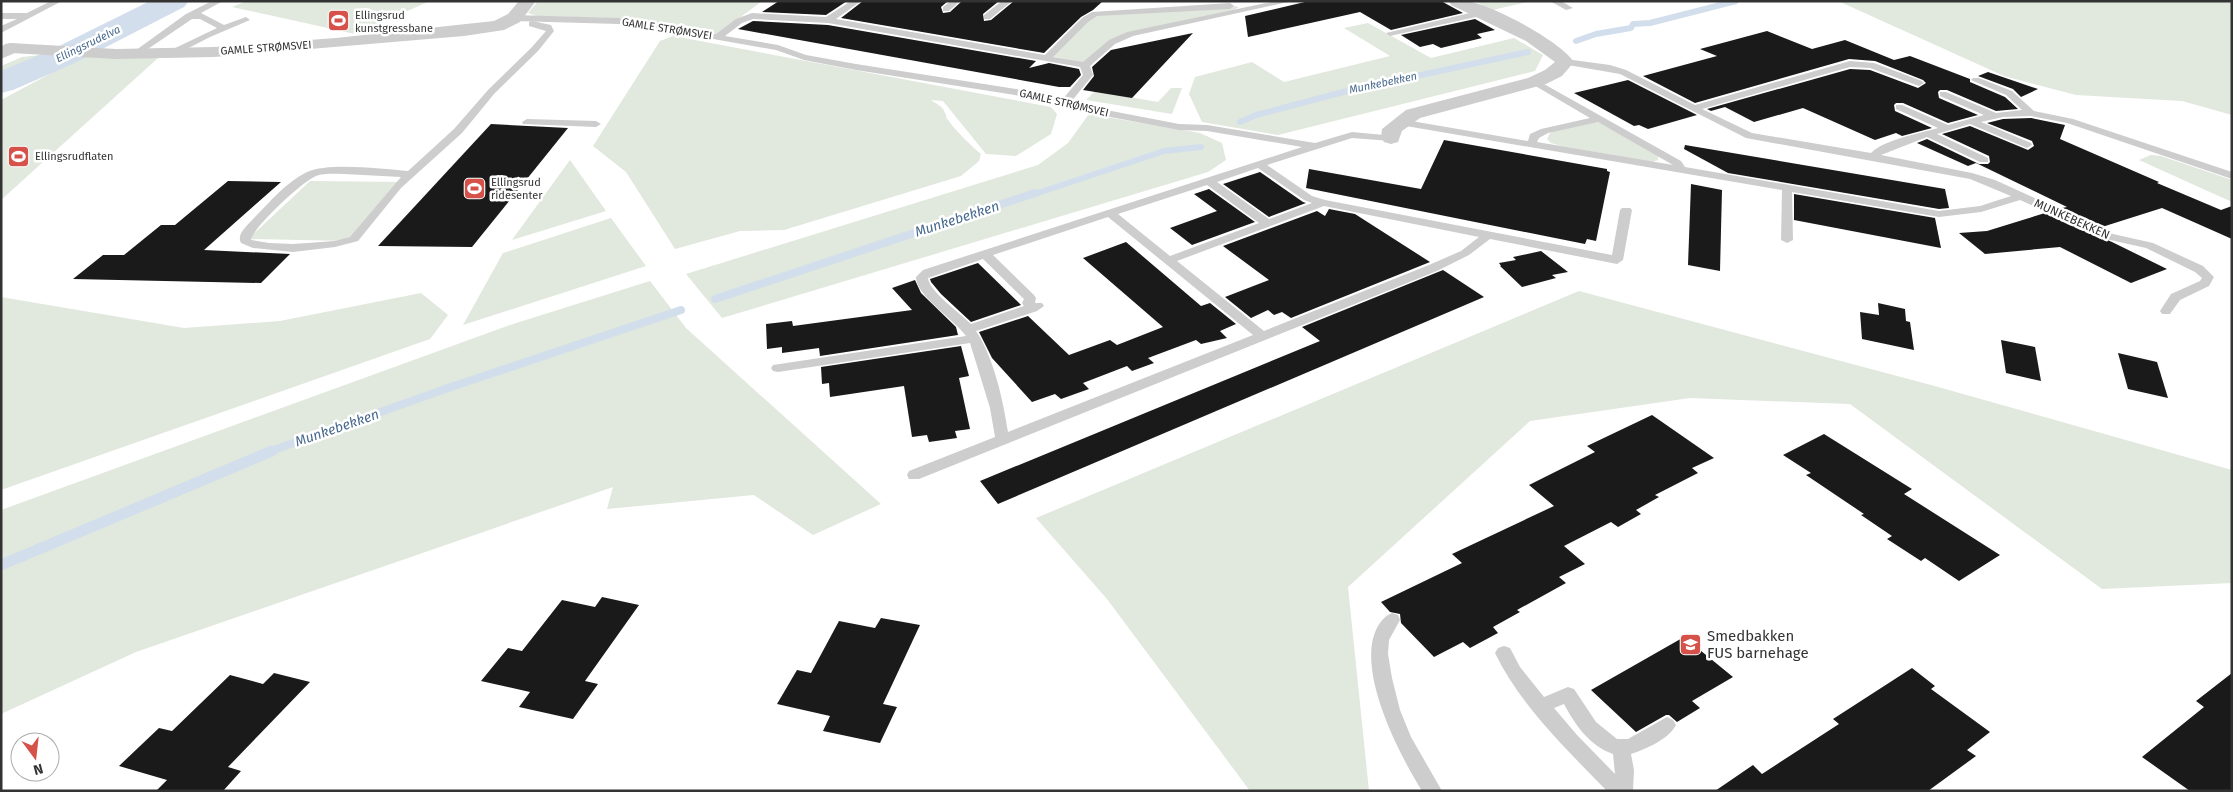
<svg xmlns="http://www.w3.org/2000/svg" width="2233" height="792" font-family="'Fira Sans',sans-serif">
	<rect width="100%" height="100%" fill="#fff"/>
	<!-- green -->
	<g fill="#e1e8dd">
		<polygon points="247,1 430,1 355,34 232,7"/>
		<polygon points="538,1 762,1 718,34 608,18 537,16 528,13"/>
		<polygon points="1474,1 1531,1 1493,10"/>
		<polygon points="1838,1 2232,1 2232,115 2182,101 2076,95 2004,76"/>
		<polygon points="1234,6 1239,7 1234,10 1125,33 1108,42 1085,63 1045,55 1090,16"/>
		<polygon points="1368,23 1431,58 1514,38 1543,55 1535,71 1278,135 1202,122 1189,94 1195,77 1252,62 1284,82 1390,56 1344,28"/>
		<path d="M673,36L1051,107L1057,114L1051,134L1016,156L986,154L943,101L931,100C936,104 943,106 945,113C948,118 944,115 948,120C955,130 971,146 981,154L979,161L961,176L784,230L740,231L675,249L626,172L593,146L660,41Z"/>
		<polygon points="51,54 158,58 1,200 1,100 74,61 1,93 1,66 22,57"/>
		<polygon points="1171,88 1182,88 1172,114 1086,100 1095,91 1158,102"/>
		<polygon points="1089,114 1200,133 1222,143 1226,160 1208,172 722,318 686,274 1038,165 1068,143"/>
		<polygon points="1596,122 1602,123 1658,155 1658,160 1652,162 1561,146 1551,143 1547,139 1550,133 1554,131"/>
		<polygon points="2151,155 2161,156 2232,180 2232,202 2139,160"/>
		<polygon points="570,160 606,211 512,240"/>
		<polygon points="310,181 404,182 348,241 248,239"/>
		<polygon points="611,218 646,266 463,325 503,253"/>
		<polygon points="650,281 686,328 881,504 813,535 754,495 607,509 613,487 136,652 1,714 1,510 510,325"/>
		<polygon points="1579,291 1931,385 2232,470 2232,583 2102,589 1850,404 1690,398 1530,421 1348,587 1369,791 1250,791 1107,599 1036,518"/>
		<polygon points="421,293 448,315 430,339 1,490 1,297 184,328 280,321"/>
	</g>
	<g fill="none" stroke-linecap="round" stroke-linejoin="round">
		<!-- stream-far2 -->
		<g stroke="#d2deeb" stroke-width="6">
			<polyline points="1576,41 1596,34 1631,28 1633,24 1650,23 1736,1"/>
			<polyline points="1240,122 1256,115 1347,91 1528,52"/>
			<polyline points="1032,195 1164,151 1201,147"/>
		</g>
		<!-- stream-far1 -->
		<g stroke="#d2deeb" stroke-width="8">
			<polyline points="715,299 1035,193"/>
			<polyline points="268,452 448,388 681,310"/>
		</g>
		<!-- stream -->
		<polyline stroke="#d2deeb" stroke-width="11" points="1,565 272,451"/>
		<!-- river -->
		<polygon fill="#d2deeb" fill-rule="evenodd" points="150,1 189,1 184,7 75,63 13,90 1,93 1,71 53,49"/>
	</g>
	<!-- building -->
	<g fill="#1a1a1a">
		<polygon points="779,1 847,1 826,15 762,12"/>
		<polygon points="863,1 948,1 941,7 943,13 950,12 962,1 999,1 983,14 984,21 991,20 1014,1 1103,1 1093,10 1081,17 1044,53 841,18"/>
		<polygon points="1309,1 1441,1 1463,13 1391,30 1360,12 1248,37 1245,16"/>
		<polygon points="1475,19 1495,30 1477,34 1482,38 1441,48 1433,44 1420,47 1401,35"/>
		<polygon points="753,21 828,25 1036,61 1029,68 1049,63 1079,69 1081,75 1070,87 1059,87 738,29"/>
		<polygon points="1767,31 1812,49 1845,40 1894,60 1910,56 1970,79 1970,82 2005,97 2018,109 1996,111 1947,90 1940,90 1938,92 1939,98 1978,115 1948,123 1903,103 1896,103 1894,105 1895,111 1932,128 1902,136 1896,133 1875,140 1803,108 1754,122 1725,107 1711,111 1707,109 1850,69 1870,70 1918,88 1926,83 1923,80 1875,61 1849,59 1695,103 1643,76 1717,56 1700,49"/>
		<polygon points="1193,33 1132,98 1083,90 1094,76 1092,67 1111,50"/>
		<polygon points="1988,72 2038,89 2021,97 2013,89 1978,76"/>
		<polygon points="1628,80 1697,115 1648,129 1639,125 1634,126 1574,93"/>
		<polygon points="2031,118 2065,125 2060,139 2159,182 2157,183 2221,210 2232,206 2232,239 2162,208 2102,227 2062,208 2067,207 1976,163 1968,166 1917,143 1927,139 1979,164 1988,164 1990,162 1989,156 1942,134 1970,126 2028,150 2034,146 2032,141 1987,123 2003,119"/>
		<polygon points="491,124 568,128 472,247 378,246"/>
		<polygon points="1444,140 1607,169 1607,171 1610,172 1596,241 1587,239 1585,244 1306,188 1309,169 1421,189"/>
		<polygon points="1685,145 1945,189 1949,208 1939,209 1728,173 1684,149"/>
		<polygon points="1260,172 1303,202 1306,203 1269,217 1223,184"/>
		<polygon points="228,181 281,182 204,250 290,254 261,283 73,279 103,255 124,255 161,225 175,225"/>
		<polygon points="1691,184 1722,190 1720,271 1688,265"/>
		<polygon points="1209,189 1255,222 1192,245 1170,228 1217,211 1194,194"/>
		<polygon points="1794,194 1935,218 1941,248 1794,220"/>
		<polygon points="1329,209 1355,214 1430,262 1291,318 1282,312 1274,315 1268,310 1251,318 1225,297 1269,280 1223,246 1317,211 1325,216"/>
		<polygon points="2045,213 2112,242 2167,269 2131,283 2060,247 1985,254 1959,233 1987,231"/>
		<polygon points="1126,242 1201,306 1210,303 1236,324 1220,331 1227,338 1201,344 1196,340 1148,358 1154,363 1132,371 1127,366 1083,383 1089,389 1061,399 1055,394 1032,402 992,358 979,332 1028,316 1069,355 1110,340 1117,345 1163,327 1083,258"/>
		<polygon points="1541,251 1568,272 1552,275 1556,278 1522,287 1500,266 1501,266 1499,263 1516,260 1513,257"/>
		<polygon points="978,263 1021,305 971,322 941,294 931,282 930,279"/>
		<polygon points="1443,270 1484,297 998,504 980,481 1320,341 1302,327"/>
		<polygon points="915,280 921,293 956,327 958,335 820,356 819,348 782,353 782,347 767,349 766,324 792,321 793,326 912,310 892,288"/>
		<polygon points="1878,303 1905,309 1906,321 1910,322 1914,350 1862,339 1860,312 1879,315"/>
		<polygon points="2001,340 2035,347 2041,381 2006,373"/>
		<polygon points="961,346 969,376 959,378 970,429 955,431 957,438 929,442 927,435 912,437 904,386 830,397 829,383 822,384 821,367"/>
		<polygon points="2118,353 2157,362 2168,398 2128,389"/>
		<polygon points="1652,415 1714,458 1692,468 1698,473 1655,495 1659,497 1636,510 1641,514 1618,527 1611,522 1564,546 1585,564 1559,577 1566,583 1517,610 1520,612 1493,627 1498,633 1470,648 1463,642 1434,657 1401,623 1400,614 1390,612 1381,602 1462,563 1452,554 1554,506 1529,485 1595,452 1587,446"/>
		<polygon points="1824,434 1912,489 1904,494 2000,555 1959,581 1925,558 1921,561 1887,539 1892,536 1861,515 1864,514 1806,475 1811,473 1783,455"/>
		<polygon points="602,597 639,605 585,681 598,684 573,719 519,707 530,692 481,681 508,648 522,651 562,600 595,607"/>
		<polygon points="881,618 920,625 883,704 897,707 880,743 823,731 830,716 777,704 797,670 811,673 839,621 875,628"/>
		<polygon points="1684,637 1733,677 1692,701 1700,708 1677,722 1669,715 1666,715 1636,732 1591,690"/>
		<polygon points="1912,668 1935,686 1931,689 1990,732 1967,750 1976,756 1928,791 1715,791 1753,765 1762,774 1839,724 1833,719"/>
		<polygon points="274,673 310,682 228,767 241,771 223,791 156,791 167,780 119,766 159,728 172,731 230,675 263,684"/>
		<polygon points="2232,673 2232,791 2190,791 2142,757 2204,707 2196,701"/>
	</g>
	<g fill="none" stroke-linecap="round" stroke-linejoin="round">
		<!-- service -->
		<g fill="#cdcdcd" fill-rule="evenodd">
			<polygon points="51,1 62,1 1,33 1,26 17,19 1,19 1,13 27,13"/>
			<polygon points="212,1 223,1 201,13 224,25 246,17 250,20 210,37 175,55 169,55 169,51 217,28 200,19 192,19 139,55 132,53 186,14"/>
			<path d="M851,1H861L836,19L1045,55L1082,18L1092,12L1230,3L1234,6L1230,9L1097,16L1088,22L1053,57L1083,62L1109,40L1127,32L1276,1H1293L1133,36L1115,44L1090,66L1093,75L1070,103L1179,124L1207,125L1315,143L1352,132L1395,136V140L1391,141L1352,138L1267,165L1312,196L1325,200L1612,255L1620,210L1622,208H1630L1632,210L1623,260L1617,264L1490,239L1469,255L1437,271L919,479H909L907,475L909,471L995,437L990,408L970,343L778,372L773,371L771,368L773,365L966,336C955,320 916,296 916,277L923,270L1302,147L1207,131L1179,130L1063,108L1015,95L856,70L804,60L776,50L651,28L619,24L514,21L510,18L514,15L619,18L716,34L736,19L752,13L826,17ZM753,19L828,23L1080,67L1083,75L1061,101L1016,89L856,64L806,55L778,45L725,36L742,23ZM1258,168L1304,200L1312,203L1269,219L1217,182ZM1207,185L1259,223L1170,256L1118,214ZM1324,206L1479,237L1461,251L1429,265L1264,331L1177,261ZM1108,217L1253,335L1008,432C1003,400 994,358 976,331L1037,311L1044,306L1042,303H1035L1036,298L1034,295L993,255ZM983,259L1024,299L1022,303L1024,306L971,324C961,314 929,291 928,278Z"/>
			<polygon points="951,1 960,1 949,11 943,11 943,7"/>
			<polygon points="1002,1 1012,1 990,19 984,19 984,15"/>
			<polygon points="1550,1 1561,1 1573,8 1566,10"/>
			<polygon points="1482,10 1486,13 1485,15 1390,36 1386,33"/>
			<path d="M532,21L551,25L554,31L538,51L494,94L462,133L401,188L358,241L335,247L293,252L253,248L241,243C236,234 248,225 254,218C270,202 286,182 307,172C329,162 383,169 408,171L454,129L488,90L532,47L546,31L529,26V22ZM344,174L401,177L350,237L335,241L293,244L269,243L251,240C253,227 303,181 316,176C324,173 335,174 344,174Z"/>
			<path d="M1565,59L1610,65L1626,70L1695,105L1850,61L1874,63L1922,81L1924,83L1919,86L1870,68L1850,67L1702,109L1752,133L1871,153C1883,140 1921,133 1938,128L1896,109V105H1902L1948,125L1984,115L1940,96V92H1946L1996,113L2022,110L2006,95L1971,80L1973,78H1979L2012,91L2034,111L2073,119L2232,172V179L2067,123L2031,116L2003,117L1981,122L2031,143L2032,145L2027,148L1970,124L1937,134L1988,158V162H1980L1927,137L1881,155L1972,173L1995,180L2113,234L2153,243L2203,266L2214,277L2209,286L2180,300L2170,314H2162L2160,311L2171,294L2200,281L2202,278L2195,272L2146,248L2106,239L2020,200L1981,212L1939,217L1792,192L1793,240L1787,243L1781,240L1782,190L1400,125L1395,122L1400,119L1528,141L1530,134L1541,129L1590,118L1532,84L1530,82L1535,79L1681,161L1685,167L1939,211L1980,206L2011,196L1970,179L1746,138L1620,74L1562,64L1560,62ZM1598,122L1673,165L1537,142L1539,138L1548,133Z"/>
			<polygon points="527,119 596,121 601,124 596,127 523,124 522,122"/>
			<path d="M1392,613L1398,615L1400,620L1389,640L1388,654L1392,678L1400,710L1411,737L1442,791H1422C1399,754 1354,668 1378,626C1382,620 1385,616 1392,613Z"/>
			<path d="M1504,646L1510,648L1520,667L1544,697L1568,687L1574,689L1596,722L1617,739H1628L1667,717L1673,720L1676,725C1669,739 1646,749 1631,754L1634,770L1633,791H1607C1567,750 1520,705 1495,653L1498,648ZM1564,704C1575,725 1590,746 1613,754L1615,774L1577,735L1554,708Z"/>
		</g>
		<!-- minor -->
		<g fill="#cdcdcd" fill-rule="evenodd">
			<polygon points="519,1 536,1 520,22 504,30 464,36 214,57 116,59 11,53 5,52 2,48 5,44 11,43 116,49 214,47 336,38 494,21 508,14"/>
			<path d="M1449,1C1456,1 1465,0 1472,2C1497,8 1560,41 1574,62L1562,76L1546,84L1420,118L1402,131L1398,142L1391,144L1384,142L1381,138L1382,129L1406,110L1528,78L1545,70L1555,62L1526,41L1451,5Z"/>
		</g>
		<!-- tertiary -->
		<polygon fill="#cdcdcd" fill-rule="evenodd" points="11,43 17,44 20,48 17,52 1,59 1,46"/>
	</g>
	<!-- icons -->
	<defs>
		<symbol id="stadium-square" viewBox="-11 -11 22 22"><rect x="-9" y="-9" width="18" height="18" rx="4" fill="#d5514a" stroke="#fff"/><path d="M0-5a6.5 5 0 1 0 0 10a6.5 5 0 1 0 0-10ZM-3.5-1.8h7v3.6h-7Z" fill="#fff"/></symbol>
		<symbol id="school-square" viewBox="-11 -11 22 22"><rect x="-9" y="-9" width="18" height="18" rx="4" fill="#d5514a" stroke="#fff"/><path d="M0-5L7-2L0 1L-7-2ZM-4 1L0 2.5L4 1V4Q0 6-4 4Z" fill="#fff"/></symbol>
	</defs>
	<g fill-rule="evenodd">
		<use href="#stadium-square" x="326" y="8" width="25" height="25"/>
		<use href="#stadium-square" x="6" y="144" width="25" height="25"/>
		<use href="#stadium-square" x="462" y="176" width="25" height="25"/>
		<use href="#school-square" x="1678" y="632" width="25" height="25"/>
	</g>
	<g text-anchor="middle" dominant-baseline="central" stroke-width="5" stroke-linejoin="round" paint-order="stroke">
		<!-- far-poi labels -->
		<g font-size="11" fill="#333" stroke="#fff" text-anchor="start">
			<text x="355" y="15">Ellingsrud<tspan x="355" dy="13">kunstgressbane</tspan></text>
			<text x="35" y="156">Ellingsrudflaten</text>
			<text x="491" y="182">Ellingsrud<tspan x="491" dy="13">ridesenter</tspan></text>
		</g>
		<!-- far-street labels -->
		<g font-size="11" fill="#333" stroke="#fff">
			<text transform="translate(667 29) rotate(9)">GAMLE STRØMSVEI</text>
			<text transform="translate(266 48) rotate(-4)">GAMLE STRØMSVEI</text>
			<text transform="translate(1064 103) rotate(13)">GAMLE STRØMSVEI</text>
		</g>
		<!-- far-water labels -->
		<g font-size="11" font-style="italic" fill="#486a8e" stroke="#fff">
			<text transform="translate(88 44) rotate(-26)">Ellingsrudelva</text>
			<text transform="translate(1383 83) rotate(-12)">Munkebekken</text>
		</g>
		<!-- street labels -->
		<g font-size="12" fill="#333" stroke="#fff">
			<text transform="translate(2072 219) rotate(24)">MUNKEBEKKEN</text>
		</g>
		<!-- water labels -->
		<g font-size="14" font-style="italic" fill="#486a8e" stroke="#fff">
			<text transform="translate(957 219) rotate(-18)">Munkebekken</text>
			<text transform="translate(337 428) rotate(-19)">Munkebekken</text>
		</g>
		<!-- near-poi labels -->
		<g font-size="15" fill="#333" stroke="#fff" text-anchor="start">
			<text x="1707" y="636">Smedbakken<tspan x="1707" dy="17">FUS barnehage</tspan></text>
		</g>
	</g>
	<!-- border -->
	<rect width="2233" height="792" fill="none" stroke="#333333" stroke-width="5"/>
	<!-- north arrow -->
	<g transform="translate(35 757) rotate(165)"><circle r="24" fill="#ffffff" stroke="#adadad"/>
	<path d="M0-4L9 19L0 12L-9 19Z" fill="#d5514a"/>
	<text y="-8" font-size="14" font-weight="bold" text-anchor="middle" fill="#333333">N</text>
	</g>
</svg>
